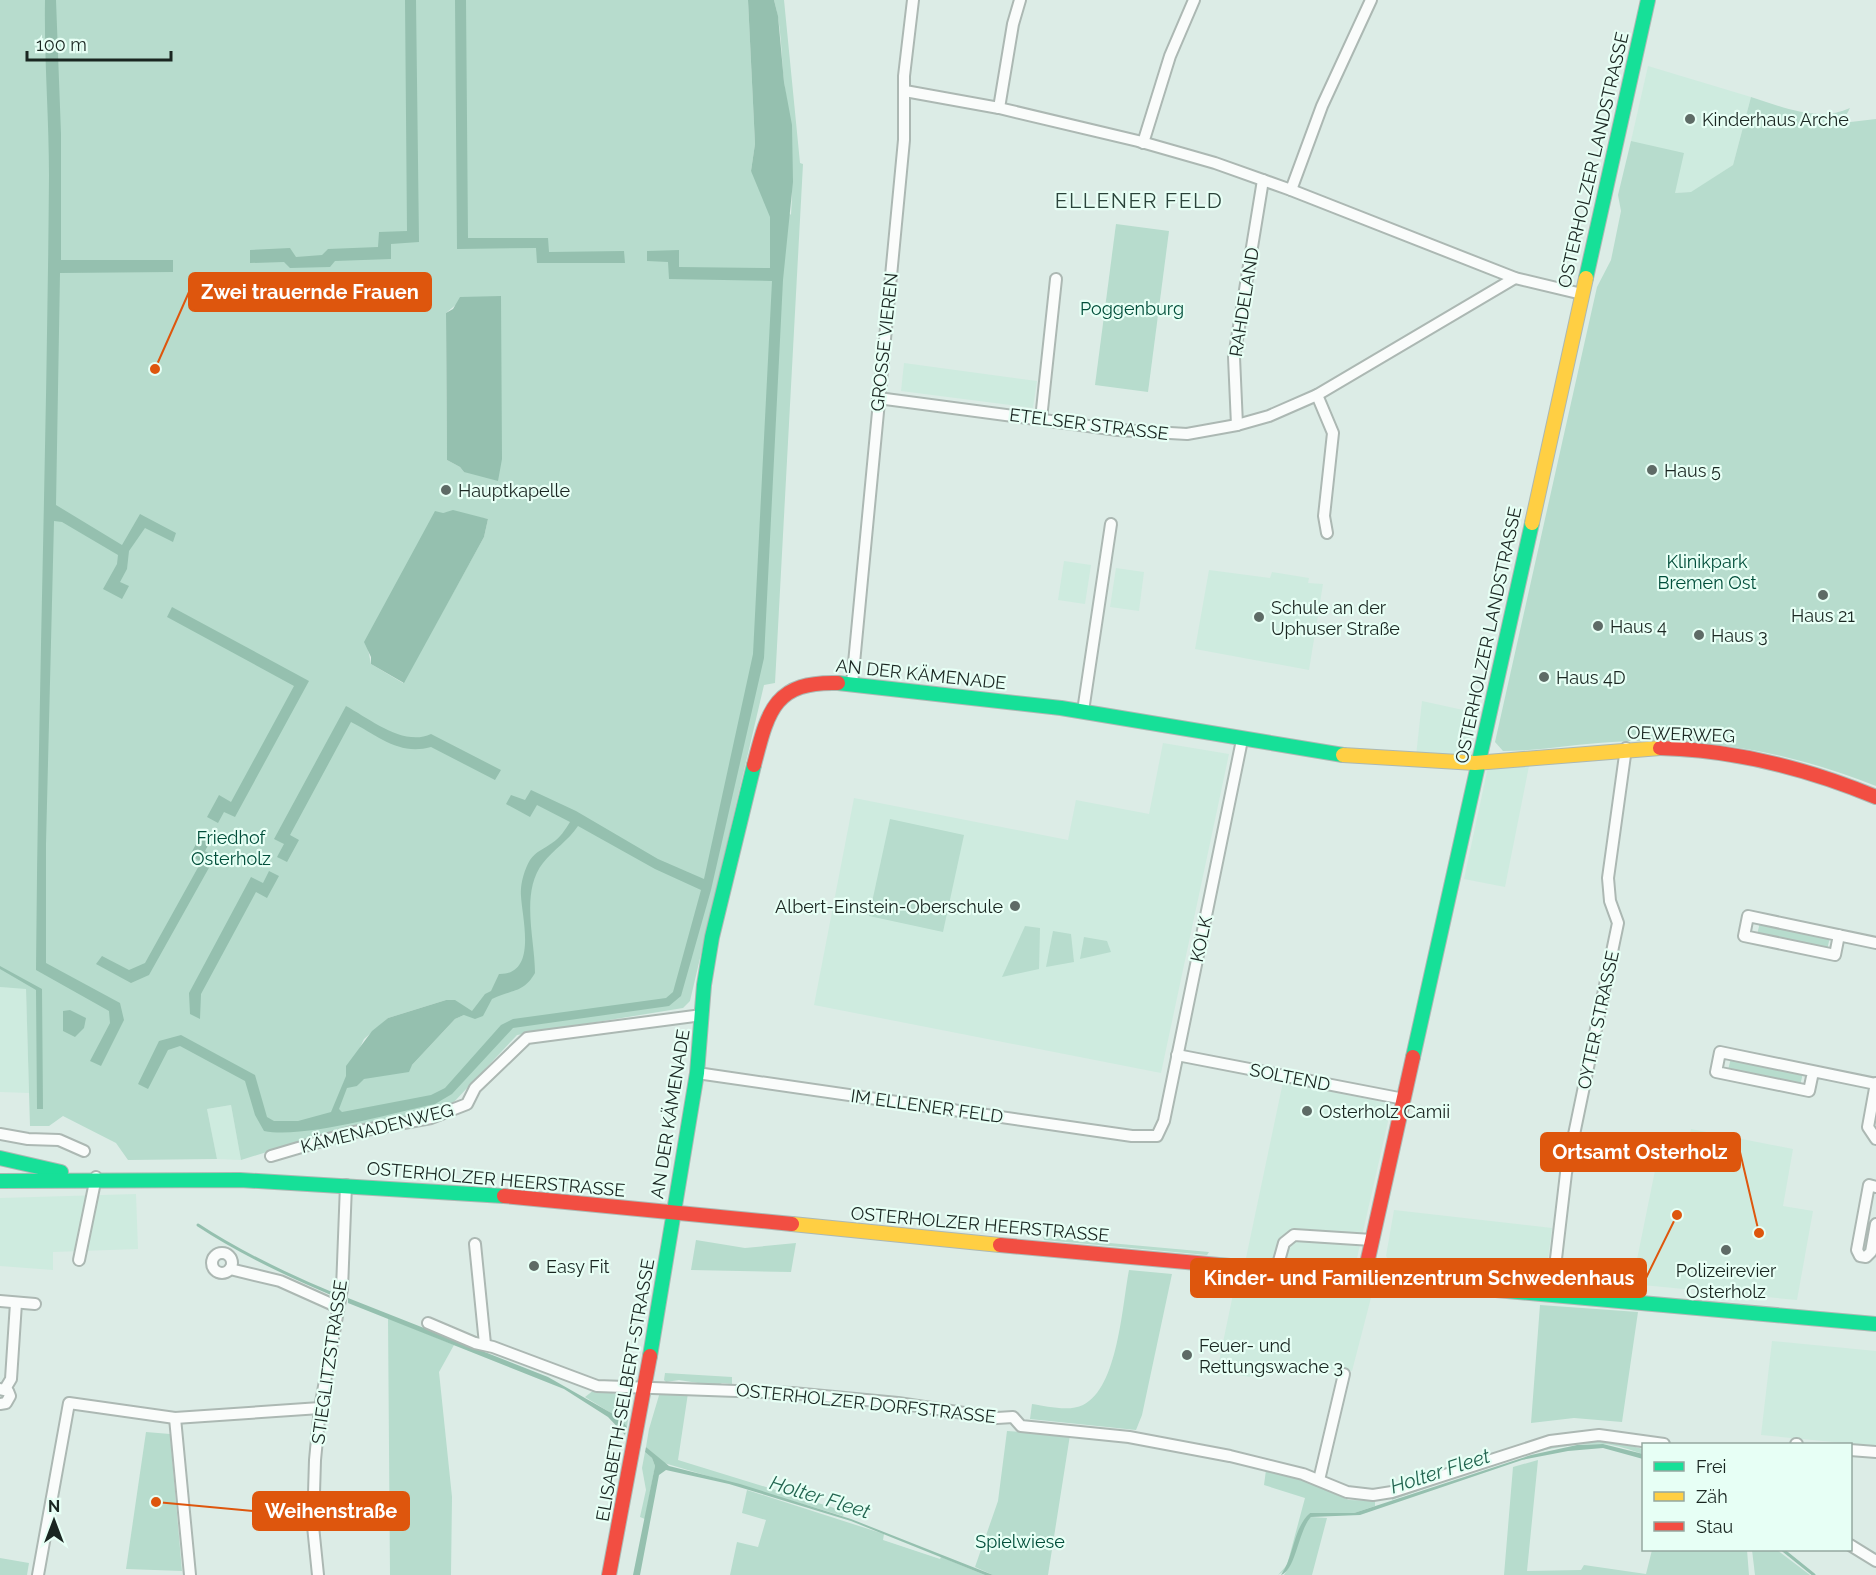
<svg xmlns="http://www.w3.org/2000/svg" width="1876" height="1575" font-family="Raleway,sans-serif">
	<rect width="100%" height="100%" fill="#dcece6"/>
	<!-- built -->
	<g fill="#ceebdf">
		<polygon points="1648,66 1751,97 1733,165 1692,192 1675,193 1631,141"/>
		<polygon points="904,363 1037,381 1033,408 901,391"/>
		<polygon points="1064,561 1091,565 1085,604 1058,600"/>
		<polygon points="1116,568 1144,572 1139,611 1110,607"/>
		<polygon points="1209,570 1270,578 1272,572 1309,578 1308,583 1323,584 1309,670 1195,649"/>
		<polygon points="1422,701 1477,713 1466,754 1416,756"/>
		<polygon points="1163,743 1229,754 1161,1073 814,1005 854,798 1068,840 1076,800 1149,814"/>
		<polygon points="1529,766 1505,887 1464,879 1488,767"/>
		<polygon points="0,987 26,988 29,1093 0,1092"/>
		<polygon points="1283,1082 1392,1104 1355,1267 1246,1258"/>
		<polygon points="231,1105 241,1160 217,1159 207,1109"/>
		<polygon points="1691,1129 1793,1149 1783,1206 1813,1211 1797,1300 1632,1284 1662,1136 1688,1140"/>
		<polygon points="136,1194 138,1249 53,1252 53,1270 0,1266 0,1198"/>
		<polygon points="1394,1210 1552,1228 1546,1276 1390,1262 1386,1256"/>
		<polygon points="1236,1280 1372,1294 1352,1371 1254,1361 1250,1377 1217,1371"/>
		<polygon points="1772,1341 1876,1351 1876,1446 1761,1435"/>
	</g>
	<!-- green -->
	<g fill="#b7dccd" fill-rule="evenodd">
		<path d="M0,0H748L755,144L751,171L791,215C794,167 791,130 784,82C781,55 782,27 774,0H784L800,163L803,164L775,683L764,685L690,1001L683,1008L517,1035L453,1103L441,1110L321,1135L241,1160L231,1105L207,1109L217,1159L128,1160L116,1143L63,1116L49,1126H30L26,989L0,987ZM458,303L464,472L460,467L447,460L446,313ZM449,512L488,519L484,537L403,683L371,664L368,649L443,513ZM446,1000L464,1015L455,1019L412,1065L363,1079L357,1086L343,1084L364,1039L388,1018Z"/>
		<path d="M1751,97C1783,107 1818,123 1850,108L1842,123L1876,119V786C1791,752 1704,736 1612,742C1576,744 1539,751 1503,751L1495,742L1597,287L1611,260L1621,211L1618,195L1631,141L1684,153L1675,193L1691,192L1733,165Z"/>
		<polygon points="1116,224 1169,231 1148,392 1095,385"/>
		<polygon points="890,819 964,835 943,932 869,916"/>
		<polygon points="1760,922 1830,937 1827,950 1757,935"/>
		<polygon points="1025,926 1040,928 1039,969 1002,977"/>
		<polygon points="1053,931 1071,934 1074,962 1046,967"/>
		<polygon points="1084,937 1107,941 1111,952 1080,959"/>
		<polygon points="1731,1058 1803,1073 1800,1086 1728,1070"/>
		<polygon points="1043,1237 1209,1252 1207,1255 1044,1240"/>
		<polygon points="696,1240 745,1248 796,1243 791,1272 691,1270"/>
		<path d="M1129,1270L1172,1274L1142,1415L1136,1430L1030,1419L1032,1404C1046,1406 1069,1412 1083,1405C1118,1388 1122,1306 1129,1270Z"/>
		<polygon points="1540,1305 1638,1312 1622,1422 1574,1418 1531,1423"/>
		<polygon points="388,1318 454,1345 439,1372 452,1497 451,1575 390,1575"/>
		<polygon points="665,1373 732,1377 732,1384 722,1383 717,1386 679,1380 666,1382 664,1380"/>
		<polygon points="594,1390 631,1396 627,1427 619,1418 585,1397"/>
		<polygon points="660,1392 688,1393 678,1460 844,1511 843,1516 664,1463 646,1447 649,1429"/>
		<polygon points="1007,1431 1070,1435 1048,1575 993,1575 975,1567 998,1501"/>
		<polygon points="146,1432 170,1434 182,1571 126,1569"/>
		<path d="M1594,1440L1612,1441L1643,1449V1454C1631,1450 1617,1445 1604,1444C1540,1441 1452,1480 1392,1500V1496L1544,1445Z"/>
		<polygon points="645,1452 652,1458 655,1466 645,1519 640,1517 646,1490 642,1468"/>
		<polygon points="1538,1460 1527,1571 1581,1570 1584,1565 1646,1574 1652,1550 1747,1550 1749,1575 1504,1575 1513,1467"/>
		<path d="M1266,1470L1297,1478L1349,1500L1375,1501V1506L1354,1513H1310C1293,1529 1298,1565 1278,1575L1287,1565L1305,1498L1264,1485Z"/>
		<polygon points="747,1490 884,1534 883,1540 940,1559 941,1557 985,1575 730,1575 737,1542 758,1547 766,1520 742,1513"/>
		<path d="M1311,1517L1327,1518L1312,1575H1284C1297,1558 1296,1533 1311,1517Z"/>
		<polygon points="1752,1550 1777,1550 1810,1575 1755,1575"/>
		<polygon points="0,1558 29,1563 27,1575 0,1575"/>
	</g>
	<!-- water -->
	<g fill="#95c0af" fill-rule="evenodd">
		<path d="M45,0H56L61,134V260H173V272L60,273L56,505L122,545L140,514L176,533L173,542L145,528L129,551L127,569L120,582L129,586L122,599L103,589L117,564L118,555L62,522L54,521L46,844V963L120,1003L124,1020L101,1066L90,1061L110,1023L109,1011L36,970C38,705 47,440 49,175C49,117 44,59 45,0Z"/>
		<polygon points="405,0 416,0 419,242 391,244 391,259 335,261 330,267 290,268 284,262 250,263 250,250 290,248 296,257 322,255 328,249 378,247 379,232 407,231"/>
		<polygon points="455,0 466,0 468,238 548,238 549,252 624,251 625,263 537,263 536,248 457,249"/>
		<path d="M748,0H774L778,16L784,82L792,125L793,182L783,280L764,658L711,890L681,996L669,1006L513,1028L452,1094L435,1104C392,1113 304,1139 264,1131L255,1115L245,1081L180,1046L168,1050L148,1089L138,1084L159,1041L181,1035L255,1075L267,1117L274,1121H298L331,1112L346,1076V1066L372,1031L388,1018L446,1000H455L472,1011L485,994L491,991L499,974C538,975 522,918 521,896C520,885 524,870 530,860C536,851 544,849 552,843C560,838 565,830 570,822L537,805L530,817L506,804L511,795L525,800L531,790L576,811L658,859L704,879L753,654L772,281L669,279L668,262L647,261V251L679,250V267L770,268V217L751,171L755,144ZM578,826L655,869L701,890L673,992L666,998L513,1019L501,1025L445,1088L431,1095L342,1112L339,1109L347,1088L357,1086L364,1079L409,1072L412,1065L455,1019L464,1015L475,1019L483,1016L492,999C511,989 523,994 535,973C535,939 520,892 543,863C554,849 568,841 578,826Z"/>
		<polygon points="501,296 502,459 498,481 464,472 460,467 447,460 446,313 453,309 460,297"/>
		<polygon points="453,510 488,519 484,537 404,683 371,664 371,657 364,642 435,511 443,513"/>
		<polygon points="172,607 309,681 235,817 224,812 218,823 207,817 219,795 231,802 294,686 167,617"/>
		<path d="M346,706C370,719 404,747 431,734L501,770L495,780L431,747C399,756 379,736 351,722L290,835L299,840L287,862L277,857L284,844L274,839Z"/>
		<polygon points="201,835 211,840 205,851 215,857 149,975 131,983 96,964 102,956 129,970 145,963 201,862 190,855"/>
		<polygon points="269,871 279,876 267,898 256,892 201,994 200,1019 190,1014 189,993 251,877 263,883"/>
		<polygon points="0,966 42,989 43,1109 37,1109 36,990 0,969"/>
		<polygon points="70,1010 86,1018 84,1028 75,1037 63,1031 63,1011"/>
		<polygon points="348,1298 548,1377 620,1418 627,1427 625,1435 608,1417 564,1389 348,1303"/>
		<path d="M1603,1444L1643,1454V1459L1603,1448L1568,1451L1522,1460L1360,1515L1311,1517C1298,1531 1296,1570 1281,1575C1294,1557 1293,1528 1310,1513H1354L1531,1455L1577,1445Z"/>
		<polygon points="646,1447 669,1466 740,1484 851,1519 993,1575 985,1575 851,1521 729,1484 666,1470 659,1475 640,1575 633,1575 655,1466 652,1458 645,1452"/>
	</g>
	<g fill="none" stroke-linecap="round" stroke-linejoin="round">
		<!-- stream -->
		<g stroke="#95c0af" stroke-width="3">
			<path d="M198,1225C242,1254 287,1275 335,1295"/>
			<polyline points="1783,1550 1814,1575"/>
		</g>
		<defs>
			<g id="street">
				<polyline points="905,91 999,108 1138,141 1215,163 1291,190 1515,278 1582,294"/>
				<polyline points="999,108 1013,24 1020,0"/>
				<polyline points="1143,143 1170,56 1194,0"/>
				<polyline points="1291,190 1322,106 1371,0"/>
				<polyline points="1317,395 1333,433 1324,516 1327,533"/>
				<polyline points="878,398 1118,430 1187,434 1237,425 1269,416 1317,395 1515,278"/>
				<polyline points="1041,419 1056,279"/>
				<polyline points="1237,425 1234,357 1263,180"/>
				<polyline points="852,684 904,140 904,76 913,0"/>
				<polyline points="1083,711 1111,524"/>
				<polyline points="1839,935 1835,955 1744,936 1748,916 1876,943"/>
				<polyline points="1177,1055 1404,1099"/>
				<polyline points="1813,1072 1809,1091 1716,1072 1720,1052 1876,1084"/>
				<polyline points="697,1073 1132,1136 1157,1136 1164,1121 1242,740"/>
				<polyline points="1876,1083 1868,1127 1876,1139"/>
				<polyline points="0,1134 28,1139 59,1140 84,1151"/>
				<polyline points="271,1156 349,1133 431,1118 467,1104 475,1088 527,1038 702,1015"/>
				<polyline points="1876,1187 1869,1185 1857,1250 1860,1256 1866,1257 1871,1252 1876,1224"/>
				<polyline points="475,1244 485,1344"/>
				<circle cx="222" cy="1263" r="10"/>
				<polyline points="79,1260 96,1177"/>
				<polyline points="1277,1268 1284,1243 1294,1235 1372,1240"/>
				<polyline points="230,1269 280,1281 338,1307"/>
				<polyline points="1552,1293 1566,1173 1618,923 1610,901 1608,878 1626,748"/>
				<polyline points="0,1301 35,1304"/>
				<polyline points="428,1323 475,1343 493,1347 597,1386 792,1393 898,1403 997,1418 1013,1417 1021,1426 1129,1437 1230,1456 1303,1474 1347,1492 1373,1495 1392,1492 1550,1441 1599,1435 1664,1444"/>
				<polyline points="5,1389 11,1379 16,1303"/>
				<polyline points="0,1404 6,1403 10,1396 8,1391 0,1389"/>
				<polyline points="175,1418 190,1575"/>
				<polyline points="1796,1444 1797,1444"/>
				<polyline points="1850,1450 1876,1452"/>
				<polyline points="1319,1480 1344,1374"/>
				<polyline points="1850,1545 1876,1561"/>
				<polyline points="38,1575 69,1403 175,1418 320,1408"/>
				<polyline points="318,1575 313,1526 315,1460 320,1408 342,1289 346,1185"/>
			</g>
			<g id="fast">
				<polyline points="1586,278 1648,0"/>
				<polyline points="838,683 1061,708 1343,755"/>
				<polyline points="1413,1057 1532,523"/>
				<polyline points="0,1158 61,1172"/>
				<polyline points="0,1181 240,1180 504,1196"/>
				<polyline points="1284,1271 1876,1324"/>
				<polyline points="650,1356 697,1073 704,985 712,937 754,765"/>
			</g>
			<g id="slow">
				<polyline points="1532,523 1586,278"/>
				<polyline points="1343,755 1475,763 1660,748"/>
				<polyline points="792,1224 1000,1245"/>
			</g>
			<g id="jam">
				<path d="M1660,748C1736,750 1806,768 1876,797"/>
				<path d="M754,765C768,711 774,681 838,683"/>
				<polyline points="504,1196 792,1224"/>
				<polyline points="1000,1245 1284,1271"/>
				<polyline points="1364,1277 1413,1057"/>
				<polyline points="609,1575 650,1356"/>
			</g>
		</defs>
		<!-- street casing -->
		<use href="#street" stroke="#acb8b3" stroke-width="14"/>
		<!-- fast casing -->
		<use href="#fast" stroke="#acb8b3" stroke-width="16"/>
		<!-- slow casing -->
		<use href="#slow" stroke="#acb8b3" stroke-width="16"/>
		<!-- jam casing -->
		<use href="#jam" stroke="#acb8b3" stroke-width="16"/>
		<!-- street -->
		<use href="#street" stroke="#fafcfb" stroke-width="10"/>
		<!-- fast -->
		<use href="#fast" stroke="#16e098" stroke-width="14"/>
		<!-- slow -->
		<use href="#slow" stroke="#ffcf43" stroke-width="14"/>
		<!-- jam -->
		<use href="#jam" stroke="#f24e42" stroke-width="14"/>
	</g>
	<!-- markers -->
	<g fill="#5e6b66" stroke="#e7fff5" stroke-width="2">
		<circle cx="1690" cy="119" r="6"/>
		<circle cx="1652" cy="470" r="6"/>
		<circle cx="446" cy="490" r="6"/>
		<circle cx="1823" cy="595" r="6"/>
		<circle cx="1259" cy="617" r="6"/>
		<circle cx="1598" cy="626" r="6"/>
		<circle cx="1699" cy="635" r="6"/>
		<circle cx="1544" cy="677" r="6"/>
		<circle cx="1015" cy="906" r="6"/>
		<circle cx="1307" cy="1111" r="6"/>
		<circle cx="1726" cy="1250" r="6"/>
		<circle cx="534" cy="1266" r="6"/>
		<circle cx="1187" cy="1355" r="6"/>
	</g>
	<g text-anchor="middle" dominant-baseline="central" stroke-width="4.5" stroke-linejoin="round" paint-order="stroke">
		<!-- poi labels -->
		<g font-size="18" fill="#1a2621" stroke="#e7fff5" text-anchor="start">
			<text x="1702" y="119">Kinderhaus Arche</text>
			<text x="1664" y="470">Haus 5</text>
			<text x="458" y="490">Hauptkapelle</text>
			<text x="1271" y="607">Schule an der<tspan x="1271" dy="21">Uphuser Straße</tspan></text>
			<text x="1823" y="615" text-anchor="middle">Haus 21</text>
			<text x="1610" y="626">Haus 4</text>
			<text x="1711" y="635">Haus 3</text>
			<text x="1556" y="677">Haus 4D</text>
			<text x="1003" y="906" text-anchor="end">Albert-Einstein-Oberschule</text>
			<text x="1319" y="1111">Osterholz Camii</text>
			<text x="546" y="1266">Easy Fit</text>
			<text x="1726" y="1270" text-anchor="middle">Polizeirevier<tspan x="1726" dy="21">Osterholz</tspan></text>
			<text x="1199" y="1345">Feuer- und<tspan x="1199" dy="21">Rettungswache 3</tspan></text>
		</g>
		<!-- street labels -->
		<g font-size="18" fill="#1a2621" stroke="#e7fff5">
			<text transform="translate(1593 160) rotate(-77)">OSTERHOLZER LANDSTRASSE</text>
			<text transform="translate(1244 302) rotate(-81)">RAHDELAND</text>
			<text transform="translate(884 342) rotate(-84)">GROSSE VIEREN</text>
			<text transform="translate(1089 424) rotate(7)">ETELSER STRASSE</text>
			<text transform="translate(1488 635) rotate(-78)">OSTERHOLZER LANDSTRASSE</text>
			<text transform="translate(921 674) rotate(6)">AN DER KÄMENADE</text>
			<text transform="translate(1681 734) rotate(2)">OEWERWEG</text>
			<text transform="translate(1201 939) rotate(-78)">KOLK</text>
			<text transform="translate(1598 1020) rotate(-78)">OYTER STRASSE</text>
			<text transform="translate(1290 1077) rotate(11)">SOLTEND</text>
			<text transform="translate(927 1106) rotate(8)">IM ELLENER FELD</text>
			<text transform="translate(670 1114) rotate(-81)">AN DER KÄMENADE</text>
			<text transform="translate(377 1128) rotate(-14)">KÄMENADENWEG</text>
			<text transform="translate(496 1179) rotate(5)">OSTERHOLZER HEERSTRASSE</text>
			<text transform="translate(980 1224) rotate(5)">OSTERHOLZER HEERSTRASSE</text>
			<text transform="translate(329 1362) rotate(-82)">STIEGLITZSTRASSE</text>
			<text transform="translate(625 1390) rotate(-80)">ELISABETH-SELBERT-STRASSE</text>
			<text transform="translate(866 1403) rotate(6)">OSTERHOLZER DORFSTRASSE</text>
		</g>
		<!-- park labels -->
		<g font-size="18" fill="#004e3a" stroke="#e7fff5">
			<text x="1132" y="308">Poggenburg</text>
			<text x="1707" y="561">Klinikpark<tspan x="1707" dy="21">Bremen Ost</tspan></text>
			<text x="231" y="837">Friedhof<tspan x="231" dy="21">Osterholz</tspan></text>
			<text x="1020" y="1541">Spielwiese</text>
		</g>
		<!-- water labels -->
		<g font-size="20" font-style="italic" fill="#226550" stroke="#e7fff5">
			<text transform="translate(1440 1471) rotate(-18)">Holter Fleet</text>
			<text transform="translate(820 1497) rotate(17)">Holter Fleet</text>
		</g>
		<!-- quarter labels -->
		<g font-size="21" letter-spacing="1.5" fill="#2a433a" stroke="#e7fff5">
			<text x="1139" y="200">ELLENER FELD</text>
		</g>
	</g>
	<!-- callouts -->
	<path fill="none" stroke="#de560d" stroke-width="2" d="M155 369L189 292M1759 1233L1740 1152M1677 1215L1646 1278M156 1502L253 1511"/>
	<g fill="#de560d" stroke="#e7fff5" stroke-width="2">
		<circle cx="155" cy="369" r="6"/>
		<circle cx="1759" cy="1233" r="6"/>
		<circle cx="1677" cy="1215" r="6"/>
		<circle cx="156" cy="1502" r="6"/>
	</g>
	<g fill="#de560d" stroke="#de560d" stroke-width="2">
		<rect x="189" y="273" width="242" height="38" rx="6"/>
		<rect x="1541" y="1133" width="199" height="38" rx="6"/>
		<rect x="1191" y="1259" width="455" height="38" rx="6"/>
		<rect x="253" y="1492" width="156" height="38" rx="6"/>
	</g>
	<g font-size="20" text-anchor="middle" font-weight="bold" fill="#fff">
		<text x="310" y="299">Zwei trauernde Frauen</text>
		<text x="1640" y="1159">Ortsamt Osterholz</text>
		<text x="1419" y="1285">Kinder- und Familienzentrum Schwedenhaus</text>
		<text x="331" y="1518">Weihenstraße</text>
	</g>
	<!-- legend -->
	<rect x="1642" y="1443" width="210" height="108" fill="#e7fff5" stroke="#95a8a0" stroke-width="1.5"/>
	<rect x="1654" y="1462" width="30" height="9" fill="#16e098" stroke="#95a8a0" stroke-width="1.5"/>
	<text x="1696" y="1473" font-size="18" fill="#1a2621">Frei</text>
	<rect x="1654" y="1492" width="30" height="9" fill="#ffcf43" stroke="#95a8a0" stroke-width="1.5"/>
	<text x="1696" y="1503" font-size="18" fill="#1a2621">Zäh</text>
	<rect x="1654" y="1522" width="30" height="9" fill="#f24e42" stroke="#95a8a0" stroke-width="1.5"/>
	<text x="1696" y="1533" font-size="18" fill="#1a2621">Stau</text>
	<!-- north arrow -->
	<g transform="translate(54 1521)" stroke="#e7fff5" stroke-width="4.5" paint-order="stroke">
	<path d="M0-4.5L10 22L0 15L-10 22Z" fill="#1a2621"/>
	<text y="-9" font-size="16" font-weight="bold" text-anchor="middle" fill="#1a2621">N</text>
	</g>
	<!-- scale -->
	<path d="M27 51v9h144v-9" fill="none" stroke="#1a2621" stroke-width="3"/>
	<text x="36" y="51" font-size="18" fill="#1a2621" stroke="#e7fff5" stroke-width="4.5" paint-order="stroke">100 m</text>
</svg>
